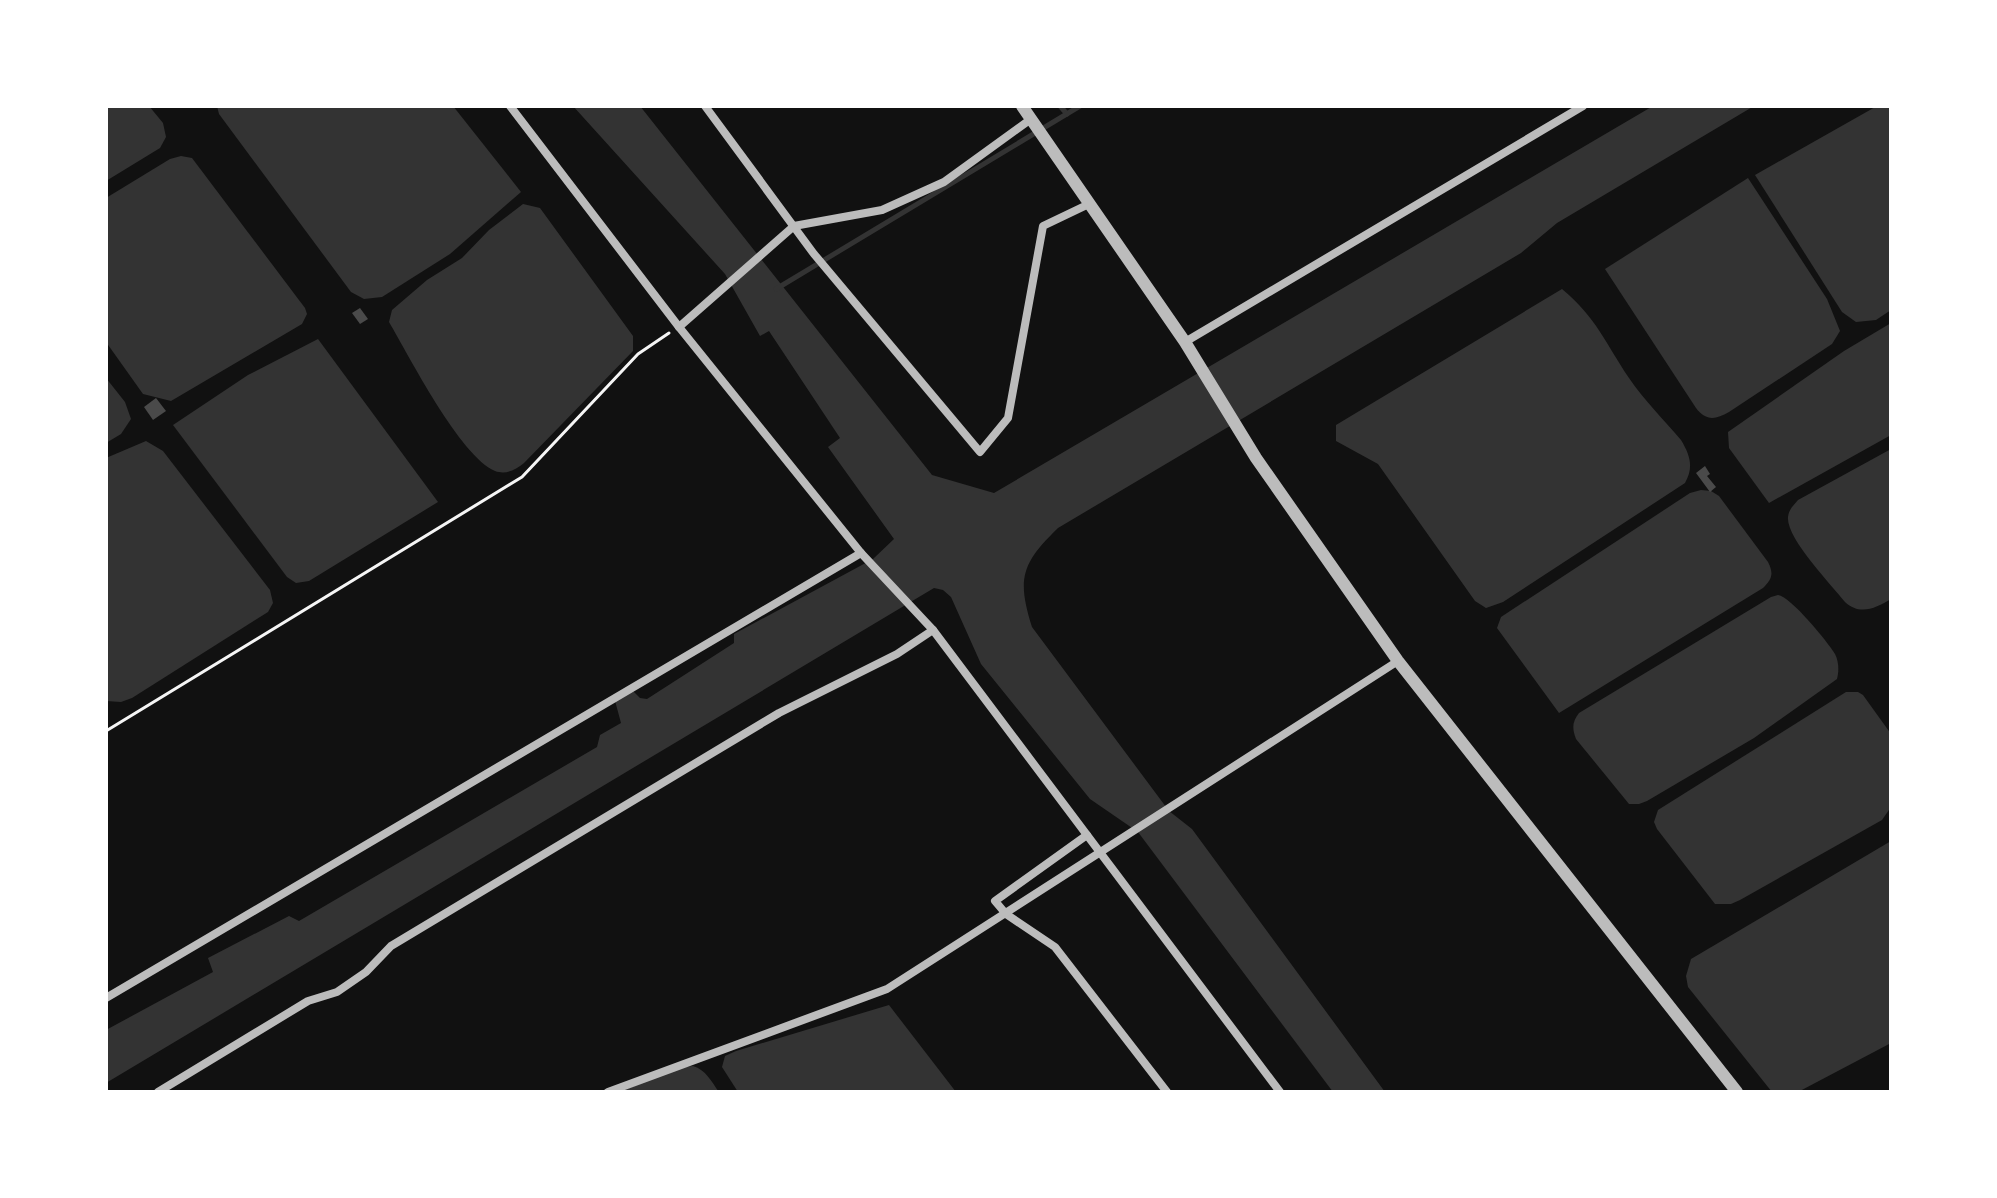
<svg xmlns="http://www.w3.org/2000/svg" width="1997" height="1198" font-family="Overpass,sans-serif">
	<rect width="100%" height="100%" fill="#111"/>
	<!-- water -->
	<g fill="#333">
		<polygon points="106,106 149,106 163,123 166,137 160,148 106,181"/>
		<polygon points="217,106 453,106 521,192 450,254 382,297 364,299 351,292 219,114"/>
		<path d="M573,106H640L932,475L994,493L1653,106H1754L1557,223L1521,253L1058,528C1021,564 1017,579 1032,627L1169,811L1192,829L1385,1092H1333L1138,832L1090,799L981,664L951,597L943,590L934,588L106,1083V1030L213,972L208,958L289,916L299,921L597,747L600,735L621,723L614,697L632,690L640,698L647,699L734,643V634L873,559L894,539L828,447L840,438L769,331L760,336L725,274Z"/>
		<polygon points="1877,106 1891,106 1891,310 1876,320 1856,322 1842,312 1755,175"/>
		<polygon points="181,156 192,158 305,308 307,314 302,324 171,401 143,394 106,342 106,198 170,159"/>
		<path d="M1748,178L1827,299L1840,331L1832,344L1729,412C1715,420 1706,421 1696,408L1605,269Z"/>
		<path d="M523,204L540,208L633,336V351L524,463C515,470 506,475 495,471C460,456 409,356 389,322L392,310L427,280L462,258L489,230Z"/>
		<path d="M1562,289C1596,317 1606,344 1629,378C1644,400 1664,420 1681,440C1690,455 1694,467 1685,483L1503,602L1486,608L1475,601L1378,464L1336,441V425Z"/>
		<polygon points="1891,323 1891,435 1769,503 1729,448 1728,432 1844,351"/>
		<polygon points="318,339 438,502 309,581 296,583 287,577 173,425 248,375"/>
		<polygon points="106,378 125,402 131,419 121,434 106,443"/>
		<polygon points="146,441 163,451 270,590 273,603 268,612 132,698 121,702 106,701 106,458"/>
		<path d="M1891,449V599C1876,608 1860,616 1845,602C1831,584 1786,538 1788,517C1789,509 1793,506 1798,500Z"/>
		<path d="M1701,490L1711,491L1719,496L1768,562C1774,574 1772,579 1763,588L1559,713L1497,628L1501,617L1690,493Z"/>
		<path d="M1778,595C1791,597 1827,641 1835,654C1839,662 1839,671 1837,679L1754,738L1647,801L1639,804H1629L1576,739C1572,728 1572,722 1579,713L1771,597Z"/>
		<polygon points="1846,692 1858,692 1863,695 1891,734 1891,807 1882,820 1740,900 1731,904 1715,904 1657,829 1654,822 1658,810"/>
		<polygon points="1891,841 1891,1043 1798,1092 1772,1092 1688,987 1686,976 1691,959"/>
		<polygon points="889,1005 956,1092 738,1092 722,1067 725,1056 736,1051"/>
		<path d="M693,1066C706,1070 711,1081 719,1092H619L683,1067Z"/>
	</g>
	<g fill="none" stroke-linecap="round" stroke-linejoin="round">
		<!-- stream -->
		<g stroke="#333" stroke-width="5">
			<polyline points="1060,106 1067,114"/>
			<polyline points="776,289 1080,106"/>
		</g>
	</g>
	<!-- building -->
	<g fill="#4a4a4a">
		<polygon points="360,308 368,319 360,324 352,313"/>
		<polygon points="156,398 166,411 153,420 144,407"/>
		<polygon points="1705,466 1710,474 1707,476 1716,487 1710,492 1696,473"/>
	</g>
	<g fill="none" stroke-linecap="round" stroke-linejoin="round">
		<!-- path -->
		<polyline stroke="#f5f5f5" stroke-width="3" points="106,731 522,477 638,354 669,333"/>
		<!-- minor -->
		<g stroke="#bcbcbc" stroke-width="8">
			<polyline points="510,106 679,327 861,553 933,630 1280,1092"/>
			<polyline points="705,106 814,254 980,452 1008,418 1043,226 1089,204"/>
			<polyline points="679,327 794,226 882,210 944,182 1031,119"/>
			<polyline points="1185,342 1583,106"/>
			<polyline points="1087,835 995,901 1006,914 1055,947 1167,1092"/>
			<polyline points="106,998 861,553"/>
			<polyline points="158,1092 308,1001 337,992 366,972 391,946 779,713 897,654 933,630"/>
			<polyline points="608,1092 887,989 1398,661"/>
		</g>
		<!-- tertiary -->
		<polyline stroke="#bcbcbc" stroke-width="12" points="1022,106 1185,342 1256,458 1398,661 1737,1092"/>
	</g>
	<!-- border -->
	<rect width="1997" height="1198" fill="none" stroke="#ffffff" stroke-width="216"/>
</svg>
